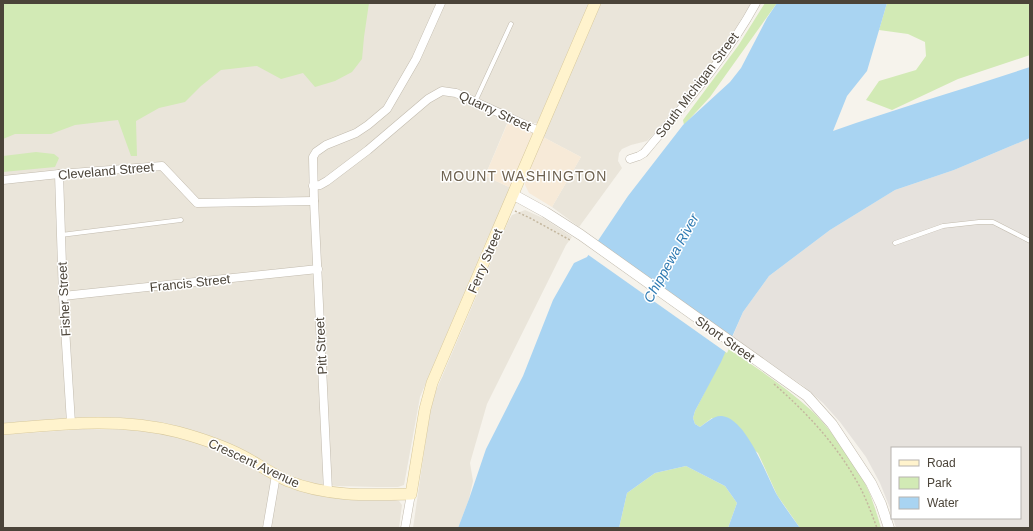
<svg xmlns="http://www.w3.org/2000/svg" width="1033" height="531" font-family="Helvetica,sans-serif">
	<rect width="100%" height="100%" fill="#f6f3ec"/>
	<!-- residential -->
	<g fill="#eae5da">
		<polygon points="3,3 589,3 539,119 537,123 533,123 511,114 485,176 511,188 487,239 420,397 404,485 398,487 377,487 337,486 313,483 300,479 279,470 240,449 183,428 153,421 116,417 90,417 3,423"/>
		<polygon points="601,3 751,3 719,55 651,137 647,141 631,145 622,149 619,153 618,161 622,168 579,227 552,207 581,157 543,137"/>
		<polygon points="525,210 545,219 572,237 566,245 487,404 470,463 473,481 469,499 458,528 413,528 430,411 435,393 508,222 512,215"/>
		<polygon points="84,429 138,430 176,436 216,447 289,488 329,498 371,500 392,499 399,501 402,505 399,528 3,528 3,435"/>
	</g>
	<!-- commercial -->
	<g fill="#f7ead8">
		<polygon points="509,120 533,132 533,135 511,188 485,176"/>
		<polygon points="543,137 581,157 552,207 529,193 525,185 525,181"/>
	</g>
	<!-- industrial -->
	<polygon fill="#e6e2dd" points="1030,138 1030,528 896,528 893,518 1020,518 1020,448 892,448 892,513 880,483 866,457 840,422 823,403 802,385 732,338 743,312 769,276 830,230 895,190 954,170"/>
	<!-- green -->
	<g fill="#d2eab5">
		<polygon points="3,3 369,3 364,37 362,59 352,72 335,81 315,87 303,73 281,79 257,66 221,70 201,86 185,102 159,108 136,121 137,156 131,156 118,120 75,125 51,134 15,134 3,139"/>
		<polygon points="765,3 777,3 710,97 684,125 683,120 738,46"/>
		<polygon points="887,3 1030,3 1030,55 958,79 892,110 866,100 879,81 916,70 926,56 925,42 908,34 879,30"/>
		<polygon points="36,152 54,154 59,158 55,167 3,172 3,156"/>
		<path d="M727,348C757,368 786,387 812,411C832,430 859,468 870,494C874,505 878,517 881,528H800L777,495L758,453L712,418L700,427L695,424L693,418L695,411Z"/>
		<polygon points="686,466 725,486 737,503 728,528 619,528 627,493 655,473"/>
	</g>
	<!-- water -->
	<path fill="#a9d4f2" d="M777,3H887L867,71L847,96L833,131C898,108 964,89 1030,67V138L954,170L895,190L830,230L769,276L743,312L721,362L695,411L693,418L695,424L700,427C706,423 714,415 722,416C747,419 766,475 777,495C784,506 792,517 800,528H728L737,503L725,486L686,466L655,473L627,493L619,528H458L469,499L486,449L523,376L553,300L574,263L587,257L628,196L683,125L730,82L741,68L767,18Z"/>
	<!-- pier -->
	<polygon fill="#f6f3ec" points="596,240 734,338 727,353 587,254"/>
	<g fill="none" stroke-linecap="round" stroke-linejoin="round">
		<defs>
			<g id="service">
				<polyline points="475,102 511,24"/>
				<polyline points="61,235 181,220"/>
				<polyline points="895,243 943,226 979,222 993,222 1030,241"/>
			</g>
			<g id="minor">
				<path d="M630,159L639,156L644,153C684,105 726,58 756,3"/>
				<polyline points="59,174 63,296 71,423"/>
				<polyline points="3,180 59,174 162,166 197,203 314,201"/>
				<polyline points="313,186 320,185 327,181 368,150 428,99 442,91 456,93 541,132"/>
				<polyline points="63,296 318,269"/>
				<polyline points="328,491 314,201 313,157 316,152 326,145 356,133 368,125 387,109 416,59 441,3"/>
				<polyline points="267,528 276,475"/>
				<polyline points="405,528 411,494"/>
			</g>
			<polyline id="tertiary" points="514,195 545,212 581,235 807,396 832,424 871,483 881,504 889,528"/>
			<path id="secondary" d="M3,429C61,424 120,417 178,432C200,438 222,445 243,456C258,464 272,474 288,481C327,497 370,495 411,494L425,409L432,383L595,3"/>
		</defs>
		<!-- service casing -->
		<use href="#service" stroke="#c2bbae" stroke-width="5"/>
		<!-- minor casing -->
		<use href="#minor" stroke="#c2bbae" stroke-width="9"/>
		<!-- tertiary casing -->
		<use href="#tertiary" stroke="#c2bbae" stroke-width="11"/>
		<!-- secondary casing -->
		<use href="#secondary" stroke="#d6c79b" stroke-width="12"/>
		<!-- path -->
		<g stroke="#c4b79f" stroke-width="1.5" stroke-dasharray="2 2" stroke-linecap="butt">
			<polyline points="515,211 530,218 570,240"/>
			<path d="M774,384C806,412 835,443 856,480C865,495 871,512 877,528"/>
		</g>
		<!-- service -->
		<use href="#service" stroke="#fff" stroke-width="4"/>
		<!-- minor -->
		<use href="#minor" stroke="#fff" stroke-width="8"/>
		<!-- tertiary -->
		<use href="#tertiary" stroke="#fff" stroke-width="10"/>
		<!-- secondary -->
		<use href="#secondary" stroke="#fff3cd" stroke-width="11"/>
	</g>
	<g text-anchor="middle" dominant-baseline="central" stroke-width="3" stroke-linejoin="round" paint-order="stroke">
		<!-- street labels -->
		<g font-size="13" fill="#4b4439" stroke="#fff">
			<text transform="translate(697 85) rotate(-53)">South Michigan Street</text>
			<text transform="translate(495 111) rotate(25)">Quarry Street</text>
			<text transform="translate(106 171) rotate(-5)">Cleveland Street</text>
			<text transform="translate(485 261) rotate(-67)">Ferry Street</text>
			<text transform="translate(190 283) rotate(-6)">Francis Street</text>
			<text transform="translate(64 299) rotate(-93)">Fisher Street</text>
			<text transform="translate(725 339) rotate(35)">Short Street</text>
			<text transform="translate(321 346) rotate(-93)">Pitt Street</text>
			<text transform="translate(254 463) rotate(25)">Crescent Avenue</text>
		</g>
		<!-- neighbourhood labels -->
		<g font-size="14" letter-spacing="1" fill="#6e6250" stroke="#fff">
			<text x="524" y="176">MOUNT WASHINGTON</text>
		</g>
		<!-- water labels -->
		<g font-size="14" font-style="italic" fill="#2e7ab2" stroke="#fff">
			<text transform="translate(671 258) rotate(-61)">Chippewa River</text>
		</g>
	</g>
	<!-- border -->
	<rect width="1033" height="531" fill="none" stroke="#4b4439" stroke-width="8"/>
	<!-- legend -->
	<rect x="891" y="447" width="130" height="72" fill="#ffffff" stroke="#b7b4b0"/>
	<rect x="899" y="460" width="20" height="6" fill="#fff3cd" stroke="#b7b4b0"/>
	<text x="927" y="467" font-size="12" fill="#4b4439">Road</text>
	<rect x="899" y="477" width="20" height="12" fill="#d2eab5" stroke="#b7b4b0"/>
	<text x="927" y="487" font-size="12" fill="#4b4439">Park</text>
	<rect x="899" y="497" width="20" height="12" fill="#a9d4f2" stroke="#b7b4b0"/>
	<text x="927" y="507" font-size="12" fill="#4b4439">Water</text>
</svg>
